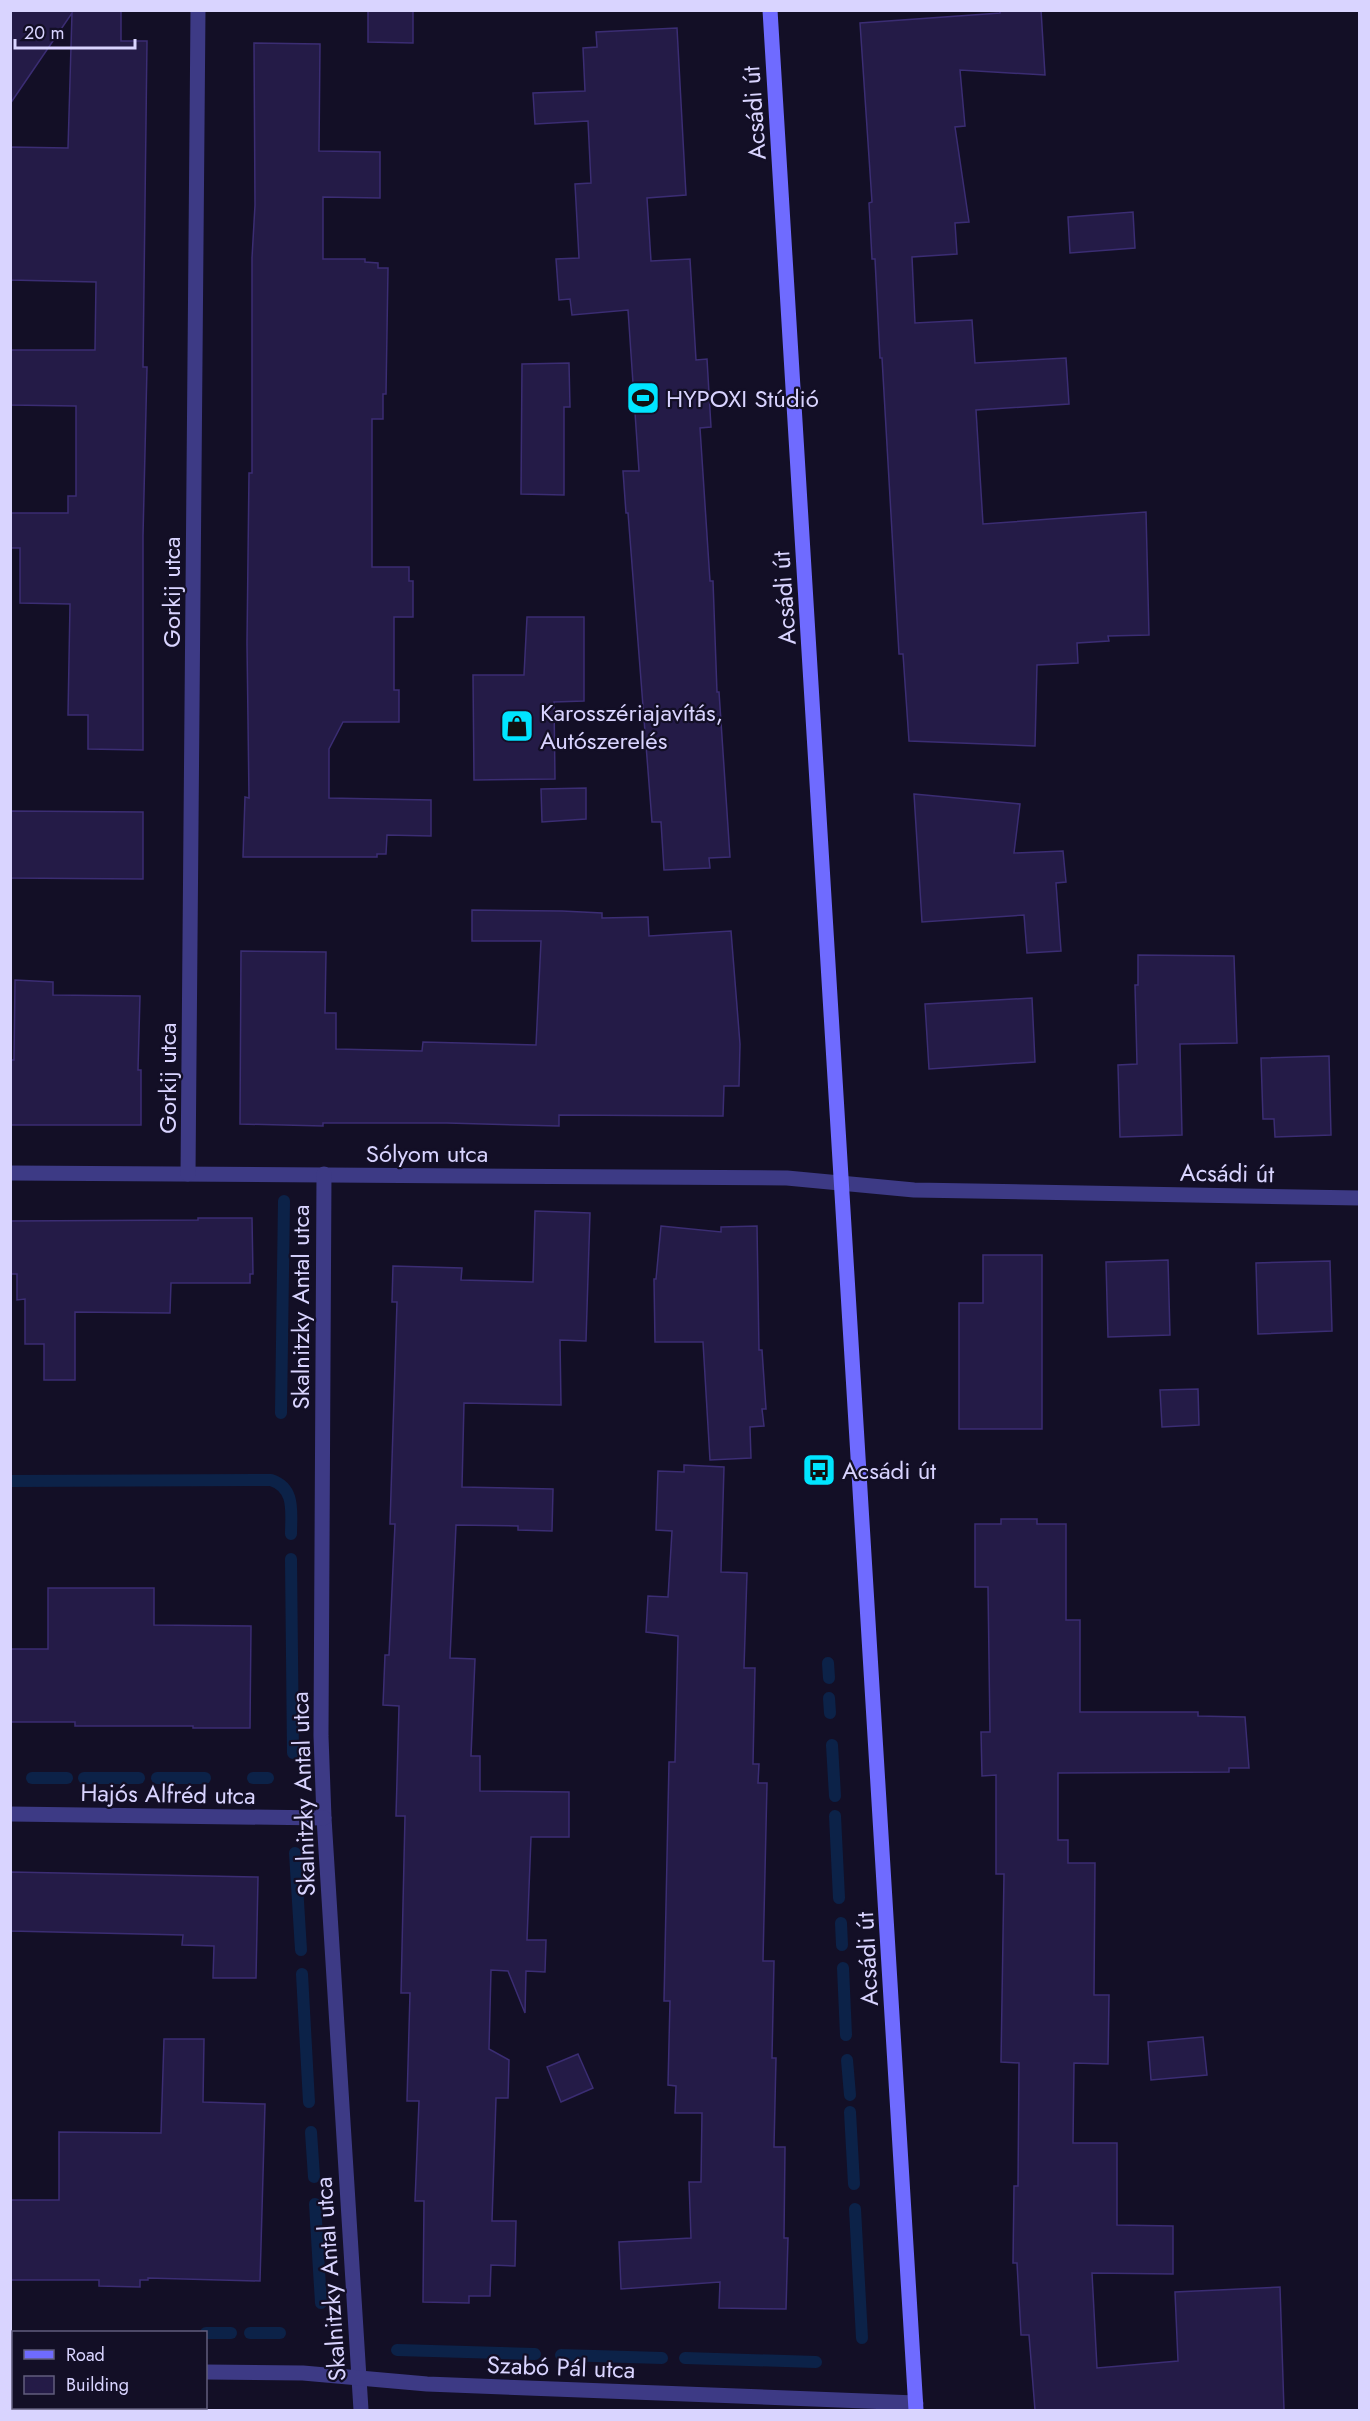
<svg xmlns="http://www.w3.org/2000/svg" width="1370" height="2421" font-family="Jost,sans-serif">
	<rect width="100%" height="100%" fill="#130f26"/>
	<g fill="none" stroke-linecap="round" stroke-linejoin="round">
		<!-- stream -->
		<g stroke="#0c2248" stroke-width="12">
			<polyline points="281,1413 284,1201"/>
			<path d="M10,1481L271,1480C296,1488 291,1513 291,1534"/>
			<polyline points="291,1559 293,1753"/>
			<polyline points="828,1663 829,1678"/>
			<polyline points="829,1698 830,1713"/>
			<polyline points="832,1745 835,1796"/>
			<polyline points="32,1778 67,1778"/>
			<polyline points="84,1778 139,1778"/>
			<polyline points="157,1778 205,1778"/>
			<polyline points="253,1778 268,1778"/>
			<polyline points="835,1816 839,1898"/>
			<polyline points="295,1853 301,1950"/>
			<polyline points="841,1923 842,1945"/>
			<polyline points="843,1968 846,2035"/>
			<polyline points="302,1974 309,2102"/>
			<polyline points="847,2060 850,2095"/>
			<polyline points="850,2112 854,2184"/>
			<polyline points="311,2132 314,2177"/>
			<polyline points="315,2204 321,2303"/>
			<polyline points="855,2209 862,2338"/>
			<polyline points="206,2333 231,2333"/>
			<polyline points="250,2333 280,2333"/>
			<polyline points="397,2350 535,2354"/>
			<polyline points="561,2355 662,2358"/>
			<polyline points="685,2358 816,2362"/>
		</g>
	</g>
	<!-- building -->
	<g fill="#241b47" stroke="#3b2d73" stroke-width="1.5">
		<polygon points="10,10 121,10 121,41 147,41 143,367 147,367 143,536 143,750 88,749 88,715 68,715 70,604 20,603 20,548 10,548 10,513 68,513 68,496 76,496 76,406 10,405 10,350 95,350 96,282 10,280 10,147 68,148 72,13 10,104"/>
		<polygon points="368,10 413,10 413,43 368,42"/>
		<polygon points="1000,10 1041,10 1045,75 960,70 965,126 955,127 969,222 955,223 957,254 912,257 915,323 972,320 975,363 1066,358 1069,404 976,410 983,524 1146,512 1149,635 1108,636 1109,641 1077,643 1078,663 1037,665 1035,746 909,741 903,654 899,654 882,358 880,358 875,259 872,259 869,203 872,202 860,23 1000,13"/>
		<polygon points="677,28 686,195 647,198 651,261 690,259 696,360 707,359 711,427 700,428 710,581 713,581 717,692 719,692 730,857 709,858 710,868 664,870 661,822 652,822 628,513 626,513 623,471 639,471 628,310 572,315 570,299 559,300 556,259 579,258 575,184 591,183 588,121 535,124 533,93 585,91 583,48 597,47 596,32"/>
		<polygon points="254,43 320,44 319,151 380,152 380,198 323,197 323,259 365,259 365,262 378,263 378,268 388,268 386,394 383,394 383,419 372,419 372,567 409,567 409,581 413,581 413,617 394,617 394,690 399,690 399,722 343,722 329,749 329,798 431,800 431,836 387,835 386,854 377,854 377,857 243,857 245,797 249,798 247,643 249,473 252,473 252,258 255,205"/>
		<polygon points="1133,212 1135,248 1070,253 1068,217"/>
		<polygon points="569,363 570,407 564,407 564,495 521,494 522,364"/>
		<polygon points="527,617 584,617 584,701 554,702 555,779 474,780 473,675 524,675"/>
		<polygon points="586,788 586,819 542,822 541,789"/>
		<polygon points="914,794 1020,804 1014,853 1063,851 1066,882 1056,883 1061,951 1027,953 1024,915 922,922"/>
		<polygon points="10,811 143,812 143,879 10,878"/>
		<polygon points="472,910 562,911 602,913 602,918 648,917 649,936 731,931 740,1044 739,1086 724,1086 723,1116 559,1115 559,1126 447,1123 323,1123 323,1126 240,1124 241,951 326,952 325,1013 336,1013 336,1049 422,1051 423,1042 536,1045 541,941 472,941"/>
		<polygon points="1138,955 1234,956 1237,1043 1180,1044 1182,1135 1120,1137 1118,1065 1137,1064 1135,985 1138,985"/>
		<polygon points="15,980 53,982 53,995 140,996 138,1070 141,1070 141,1125 10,1125 10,1060 14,1060"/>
		<polygon points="1032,998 1035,1062 929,1069 925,1004"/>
		<polygon points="1329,1056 1331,1135 1275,1137 1274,1119 1263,1119 1261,1058"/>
		<polygon points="535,1211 590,1213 586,1341 560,1340 561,1405 464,1403 462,1487 553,1489 552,1531 518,1530 518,1526 456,1525 450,1658 475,1659 471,1756 480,1756 480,1791 569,1792 569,1837 531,1837 527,1940 546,1940 545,1972 526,1971 525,2013 508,1971 491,1970 489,2049 509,2060 508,2098 496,2098 492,2221 516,2221 515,2266 491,2265 490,2296 469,2296 469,2303 423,2302 424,2201 415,2201 419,2101 407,2101 410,1993 401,1993 405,1816 396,1816 399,1706 383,1705 385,1655 389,1655 395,1524 390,1524 397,1302 392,1302 393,1266 462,1268 461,1280 533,1282"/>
		<polygon points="198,1218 252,1218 253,1274 250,1274 250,1283 171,1283 170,1313 75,1312 75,1380 44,1380 44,1344 25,1344 25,1299 17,1300 17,1274 10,1274 10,1221 198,1220"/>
		<polygon points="661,1226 721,1232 721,1227 757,1226 759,1350 762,1350 766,1409 762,1409 764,1426 750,1427 751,1458 710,1460 703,1342 655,1342 654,1279 656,1279"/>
		<polygon points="983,1255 1042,1255 1042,1429 959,1429 959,1303 983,1303"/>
		<polygon points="1168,1260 1170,1335 1108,1337 1106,1262"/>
		<polygon points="1330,1261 1332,1331 1258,1334 1256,1263"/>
		<polygon points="1198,1389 1199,1425 1162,1427 1160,1390"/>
		<polygon points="684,1465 724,1467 721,1572 747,1573 744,1668 755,1668 753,1764 759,1764 758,1783 767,1783 763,1961 774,1961 772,2058 776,2058 774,2147 785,2147 784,2238 788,2238 786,2309 719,2308 720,2282 621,2289 619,2242 691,2238 689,2182 701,2182 702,2113 675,2113 676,2086 668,2085 670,2001 664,2001 669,1762 675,1762 678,1636 646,1632 648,1596 668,1597 672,1531 656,1530 658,1471 684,1472"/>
		<polygon points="1001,1519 1037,1519 1037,1524 1066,1524 1066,1620 1080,1620 1080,1712 1198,1712 1198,1716 1245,1717 1249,1768 1229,1768 1229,1772 1058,1773 1058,1840 1068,1840 1068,1863 1095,1863 1094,1995 1109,1995 1108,2064 1074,2063 1073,2143 1117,2143 1117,2225 1173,2226 1173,2274 1092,2273 1097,2368 1178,2361 1175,2292 1280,2287 1284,2410 1035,2410 1029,2335 1021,2335 1017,2263 1013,2263 1014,2186 1018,2186 1019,2063 1001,2062 1004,1874 996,1874 996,1775 982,1776 981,1732 990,1732 988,1587 975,1587 975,1524 1001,1524"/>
		<polygon points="48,1588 154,1588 154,1625 251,1626 250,1728 193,1728 193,1726 75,1726 75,1722 10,1722 10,1649 48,1649"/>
		<polygon points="11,1872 258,1877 256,1978 213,1978 214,1946 182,1945 183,1935 10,1931"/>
		<polygon points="1203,2037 1207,2075 1151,2080 1148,2042"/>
		<polygon points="164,2039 204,2039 203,2102 265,2104 260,2281 148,2278 148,2280 140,2280 140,2287 99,2286 99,2280 10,2280 10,2200 59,2200 59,2132 161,2133"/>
		<polygon points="578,2054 593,2088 561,2102 547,2067"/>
	</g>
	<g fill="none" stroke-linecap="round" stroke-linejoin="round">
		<!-- street -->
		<g stroke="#3d3a85" stroke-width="15">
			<polyline points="10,1173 787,1178 914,1190 1360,1198"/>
			<polyline points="188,1174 198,10"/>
			<polyline points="324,1174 321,1736 324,1818 361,2410"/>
			<polyline points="10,1814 324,1818"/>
			<polyline points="10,2369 14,2369"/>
			<polyline points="206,2372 303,2373 427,2384 916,2403"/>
		</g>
		<!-- secondary -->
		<polyline stroke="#6f6bff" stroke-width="15" points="770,10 916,2410"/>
	</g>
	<!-- icons -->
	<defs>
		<symbol id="stadium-square" viewBox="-11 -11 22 22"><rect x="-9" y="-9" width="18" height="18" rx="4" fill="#00e5ff" stroke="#130f26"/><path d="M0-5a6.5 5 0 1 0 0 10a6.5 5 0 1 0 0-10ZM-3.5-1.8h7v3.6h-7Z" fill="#111"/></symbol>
		<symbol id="shop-square" viewBox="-11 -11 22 22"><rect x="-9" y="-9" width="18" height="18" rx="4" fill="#00e5ff" stroke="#130f26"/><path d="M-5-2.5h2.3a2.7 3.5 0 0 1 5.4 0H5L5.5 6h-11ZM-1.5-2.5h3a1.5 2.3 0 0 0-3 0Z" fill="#111"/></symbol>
		<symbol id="bus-square" viewBox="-11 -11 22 22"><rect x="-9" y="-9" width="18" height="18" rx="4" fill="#00e5ff" stroke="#130f26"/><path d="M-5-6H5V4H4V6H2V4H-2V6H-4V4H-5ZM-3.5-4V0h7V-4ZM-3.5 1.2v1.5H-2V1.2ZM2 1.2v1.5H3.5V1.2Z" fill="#111"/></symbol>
	</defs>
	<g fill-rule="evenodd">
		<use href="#stadium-square" x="624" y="379" width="38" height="38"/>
		<use href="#shop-square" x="498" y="707" width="38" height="38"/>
		<use href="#bus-square" x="800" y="1451" width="38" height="38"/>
	</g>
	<g text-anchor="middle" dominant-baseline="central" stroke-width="4.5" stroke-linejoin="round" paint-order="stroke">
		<!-- street labels -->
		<g font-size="24" fill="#d9d4ff" stroke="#130f26">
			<text transform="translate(754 113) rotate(-94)">Acsádi út</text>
			<text transform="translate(171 592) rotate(-90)">Gorkij utca</text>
			<text transform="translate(784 598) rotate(-94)">Acsádi út</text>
			<text transform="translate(167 1078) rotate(-90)">Gorkij utca</text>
			<text x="427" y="1153">Sólyom utca</text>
			<text transform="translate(1227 1173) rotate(1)">Acsádi út</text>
			<text transform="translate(300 1307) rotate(-90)">Skalnitzky Antal utca</text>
			<text transform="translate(168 1794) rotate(1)">Hajós Alfréd utca</text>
			<text transform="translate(303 1794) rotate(-92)">Skalnitzky Antal utca</text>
			<text transform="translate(867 1959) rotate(-93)">Acsádi út</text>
			<text transform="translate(330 2279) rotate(-94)">Skalnitzky Antal utca</text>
			<text transform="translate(561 2367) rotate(2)">Szabó Pál utca</text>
		</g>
		<!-- poi labels -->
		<g font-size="24" fill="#d9d4ff" stroke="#130f26" text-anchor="start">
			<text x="666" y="398">HYPOXI Stúdió</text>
			<text x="540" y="712">Karosszériajavítás,<tspan x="540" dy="28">Autószerelés</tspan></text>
			<text x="842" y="1470">Acsádi út</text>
		</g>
	</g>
	<!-- border -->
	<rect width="1370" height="2421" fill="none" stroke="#d9d4ff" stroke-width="24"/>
	<!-- legend -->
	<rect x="12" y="2331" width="195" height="78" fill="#130f26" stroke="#625e7d" stroke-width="1.5"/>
	<rect x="24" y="2350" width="30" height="9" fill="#6f6bff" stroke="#625e7d" stroke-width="1.5"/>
	<text x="66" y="2361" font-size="18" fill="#d9d4ff">Road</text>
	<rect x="24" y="2376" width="30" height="18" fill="#241b47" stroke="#625e7d" stroke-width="1.5"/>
	<text x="66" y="2391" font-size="18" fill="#d9d4ff">Building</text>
	<!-- scale -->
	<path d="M15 39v9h120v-9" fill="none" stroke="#d9d4ff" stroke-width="3"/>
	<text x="24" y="39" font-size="18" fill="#d9d4ff" stroke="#130f26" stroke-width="4.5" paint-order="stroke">20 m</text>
</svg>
